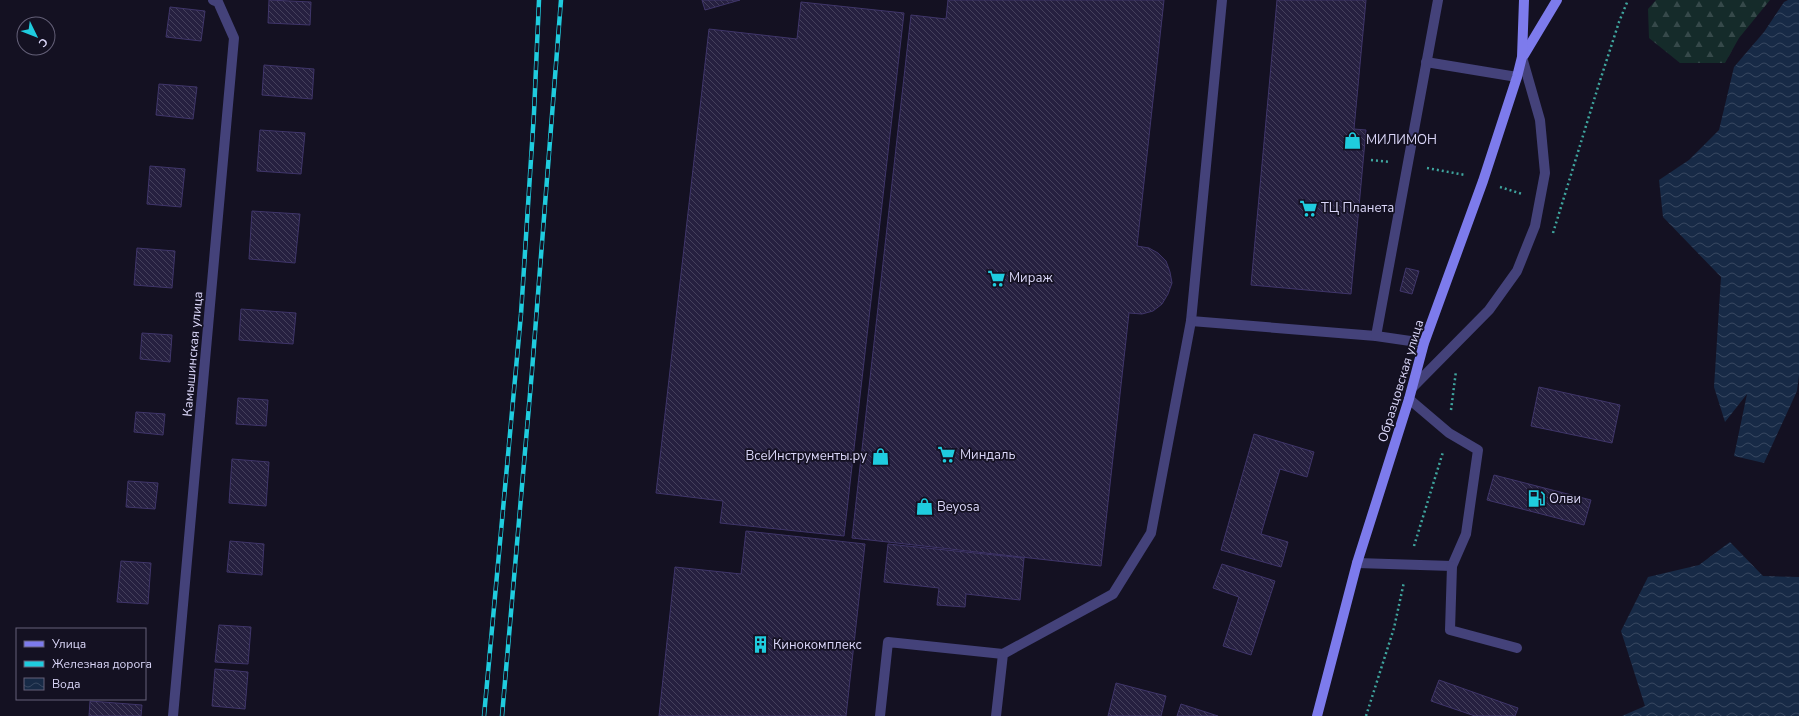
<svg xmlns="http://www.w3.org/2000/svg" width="1799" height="716" font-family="'Nunito Sans',sans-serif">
	<defs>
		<pattern id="forest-firs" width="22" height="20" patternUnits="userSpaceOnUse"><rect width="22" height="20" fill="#152b2a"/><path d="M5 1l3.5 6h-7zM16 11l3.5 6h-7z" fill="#36494a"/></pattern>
		<pattern id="water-waves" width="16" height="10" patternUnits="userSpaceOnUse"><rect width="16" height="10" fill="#172a46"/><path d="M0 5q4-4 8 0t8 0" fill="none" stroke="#384861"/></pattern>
		<pattern id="building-back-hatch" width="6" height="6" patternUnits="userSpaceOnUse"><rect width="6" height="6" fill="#262040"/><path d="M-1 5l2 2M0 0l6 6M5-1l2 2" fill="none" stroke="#45405c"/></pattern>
	</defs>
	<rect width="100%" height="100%" fill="#141122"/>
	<!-- forest -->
	<polygon fill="url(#forest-firs)" points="1656,0 1770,0 1739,38 1725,63 1680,63 1649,38 1648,9"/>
	<!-- water -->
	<g fill="url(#water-waves)">
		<polygon points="1788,0 1799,0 1799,375 1797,391 1764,463 1734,456 1747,394 1725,422 1714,387 1721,277 1663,217 1659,180 1689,160 1719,130 1734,67 1764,32 1784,2"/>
		<polygon points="1730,542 1763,576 1799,577 1799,716 1622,716 1645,706 1621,631 1648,577 1699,565"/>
	</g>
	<!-- building -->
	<g fill="url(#building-back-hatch)" stroke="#3f3569">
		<polygon points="269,0 311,2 310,25 268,23"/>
		<polygon points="702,0 740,0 705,10"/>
		<polygon points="948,0 1164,0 1137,246 1149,248 1158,253 1166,261 1170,272 1172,283 1168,294 1162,304 1153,311 1142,314 1129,313 1101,566 852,538 911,15 946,19"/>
		<polygon points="1277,0 1366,0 1354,129 1366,130 1351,294 1251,285"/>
		<polygon points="801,2 904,13 844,536 720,523 723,501 656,493 709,29 797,39"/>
		<polygon points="170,7 205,11 201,41 166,37"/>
		<polygon points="264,65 314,69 312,99 262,95"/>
		<polygon points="159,84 197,87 193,119 156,115"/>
		<polygon points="260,130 305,133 301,174 257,171"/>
		<polygon points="150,166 185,169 181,207 147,204"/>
		<polygon points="252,211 300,214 295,263 249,259"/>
		<polygon points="137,248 175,251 172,288 134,285"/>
		<polygon points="1406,268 1419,271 1412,294 1400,291"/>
		<polygon points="241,309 296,313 293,344 239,340"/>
		<polygon points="142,333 172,335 170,362 140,359"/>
		<polygon points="1539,387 1620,405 1612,443 1531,426"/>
		<polygon points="238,398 268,400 266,426 236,424"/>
		<polygon points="136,412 165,414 163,435 134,432"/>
		<polygon points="1254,434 1314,452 1307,477 1280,469 1261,534 1288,542 1281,567 1221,550"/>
		<polygon points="232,459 269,462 266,506 229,503"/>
		<polygon points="1494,475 1591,500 1584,525 1487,500"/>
		<polygon points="128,481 158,483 155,509 126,507"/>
		<polygon points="746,531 865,544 846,716 659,716 675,567 741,574"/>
		<polygon points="230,541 264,544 262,575 227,572"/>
		<polygon points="888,544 1024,558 1020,600 966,594 965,607 937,605 939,588 884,582"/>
		<polygon points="121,561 151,563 148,604 117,602"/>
		<polygon points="1222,564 1275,581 1251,655 1223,646 1239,597 1213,588"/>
		<polygon points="219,625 251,627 248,664 215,662"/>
		<polygon points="215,669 248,672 245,709 212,706"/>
		<polygon points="1439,680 1518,708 1515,716 1475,716 1431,701"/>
		<polygon points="1116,683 1166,696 1161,716 1108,716"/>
		<polygon points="90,701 142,705 141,716 89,716"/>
		<polygon points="1181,704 1218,716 1177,716"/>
	</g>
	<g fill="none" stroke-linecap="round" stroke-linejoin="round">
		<!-- path -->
		<g stroke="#3fa59e" stroke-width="2.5" stroke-dasharray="2 3" stroke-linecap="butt">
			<polyline points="1371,160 1390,162"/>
			<polyline points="1427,168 1465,175"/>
			<polyline points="1500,187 1522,194"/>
			<polyline points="1553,233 1598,87 1619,22 1628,0"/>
			<polyline points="1451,410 1456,371"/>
			<polyline points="1414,546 1443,452"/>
			<polyline points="1366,716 1394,628 1404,582"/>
		</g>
		<!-- service -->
		<g stroke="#44427a" stroke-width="10">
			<polyline points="1222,0 1191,321 1376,336 1424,343"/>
			<polyline points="1426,62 1517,77"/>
			<polyline points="1376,336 1438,0"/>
			<polyline points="1413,387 1489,310 1517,271 1535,226 1545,173 1540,120 1522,57"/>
			<polyline points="1357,563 1452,566 1466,534 1478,450 1449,433 1409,399"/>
			<polyline points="1452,566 1450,630 1517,648"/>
			<polyline points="880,716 888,642 1003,654"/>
			<polyline points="996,716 1003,654 1113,594 1151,533 1191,321"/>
		</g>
		<!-- minor -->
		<polyline stroke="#44427a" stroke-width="10" points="173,716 234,38 218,2 213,0"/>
		<!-- secondary -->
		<g stroke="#7d7bec" stroke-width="10">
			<polyline points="1524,55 1557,0"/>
			<polyline points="1317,716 1357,563 1409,399 1424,343 1483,181 1517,77 1522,57 1524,0"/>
		</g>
		<defs>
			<g id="rail">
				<polyline points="484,716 521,314 534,113 539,0"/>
				<polyline points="502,716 532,371 561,0"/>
			</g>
		</defs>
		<!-- rail casing -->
		<use href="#rail" stroke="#1fccde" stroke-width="4.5"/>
		<!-- rail -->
		<use href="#rail" stroke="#141122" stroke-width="3" stroke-dasharray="9" stroke-linecap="butt"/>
	</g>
	<!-- icons -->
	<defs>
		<symbol id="shop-bare" viewBox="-9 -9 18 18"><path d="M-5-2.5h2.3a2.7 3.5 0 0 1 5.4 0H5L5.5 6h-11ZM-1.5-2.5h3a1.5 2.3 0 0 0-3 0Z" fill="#1fccde" stroke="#141122" stroke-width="2.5" paint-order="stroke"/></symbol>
		<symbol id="supermarket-bare" viewBox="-9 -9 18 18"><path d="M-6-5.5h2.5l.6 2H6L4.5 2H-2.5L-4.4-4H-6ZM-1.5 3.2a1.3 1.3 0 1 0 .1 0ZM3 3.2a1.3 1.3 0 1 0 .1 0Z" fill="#1fccde" stroke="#141122" stroke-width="2.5" paint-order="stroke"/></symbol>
		<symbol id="fuel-bare" viewBox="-9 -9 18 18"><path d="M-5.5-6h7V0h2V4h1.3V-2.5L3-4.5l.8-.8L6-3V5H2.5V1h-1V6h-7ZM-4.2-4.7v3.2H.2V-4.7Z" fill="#1fccde" stroke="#141122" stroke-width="2.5" paint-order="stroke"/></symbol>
		<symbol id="building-bare" viewBox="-9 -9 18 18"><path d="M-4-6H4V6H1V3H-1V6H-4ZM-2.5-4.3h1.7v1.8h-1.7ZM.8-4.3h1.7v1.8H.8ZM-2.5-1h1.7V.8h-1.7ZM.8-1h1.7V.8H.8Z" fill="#1fccde" stroke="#141122" stroke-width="2.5" paint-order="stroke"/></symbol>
	</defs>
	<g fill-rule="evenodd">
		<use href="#shop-bare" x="1340" y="128" width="25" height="25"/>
		<use href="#supermarket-bare" x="1296" y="196" width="25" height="25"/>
		<use href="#supermarket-bare" x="984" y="266" width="25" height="25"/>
		<use href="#supermarket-bare" x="934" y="442" width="25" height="25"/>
		<use href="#shop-bare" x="868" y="444" width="25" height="25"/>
		<use href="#fuel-bare" x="1524" y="486" width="25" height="25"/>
		<use href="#shop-bare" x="912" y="494" width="25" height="25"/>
		<use href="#building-bare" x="748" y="632" width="25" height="25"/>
	</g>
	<g text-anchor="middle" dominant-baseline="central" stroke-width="3.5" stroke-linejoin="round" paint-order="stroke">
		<!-- poi labels -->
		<g font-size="13" fill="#dbd7f9" stroke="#141122" text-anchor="start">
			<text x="1366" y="140">МИЛИМОН</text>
			<text x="1321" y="208">ТЦ Планета</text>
			<text x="1009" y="278">Мираж</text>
			<text x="960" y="455">Миндаль</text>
			<text x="867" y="456" text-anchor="end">ВсеИнструменты.ру</text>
			<text x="1549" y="499">Олви</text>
			<text x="937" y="507">Beyosa</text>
			<text x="773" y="645">Кинокомплекс</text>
		</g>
		<!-- street labels -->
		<g font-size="13" fill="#dbd7f9" stroke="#141122">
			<text transform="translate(193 354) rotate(-85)">Камышинская улица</text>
			<text transform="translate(1401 381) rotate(-73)">Образцовская улица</text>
		</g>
	</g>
	<!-- legend -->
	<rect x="16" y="628" width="130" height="72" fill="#141122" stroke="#646078"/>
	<rect x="24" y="641" width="20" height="6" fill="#7d7bec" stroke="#646078"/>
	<text x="52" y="648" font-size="12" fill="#dbd7f9">Улица</text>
	<rect x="24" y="661" width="20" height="6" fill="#1fccde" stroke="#646078"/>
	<text x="52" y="668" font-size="12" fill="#dbd7f9">Железная дорога</text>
	<rect x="24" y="678" width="20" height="12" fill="url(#water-waves)" stroke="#646078"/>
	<text x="52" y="688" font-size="12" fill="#dbd7f9">Вода</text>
	<!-- north arrow -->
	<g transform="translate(36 36) rotate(133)"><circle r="19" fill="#141122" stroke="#646078"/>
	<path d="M0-3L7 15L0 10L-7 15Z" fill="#1fccde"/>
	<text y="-6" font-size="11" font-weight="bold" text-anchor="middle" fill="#dbd7f9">С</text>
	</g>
</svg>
